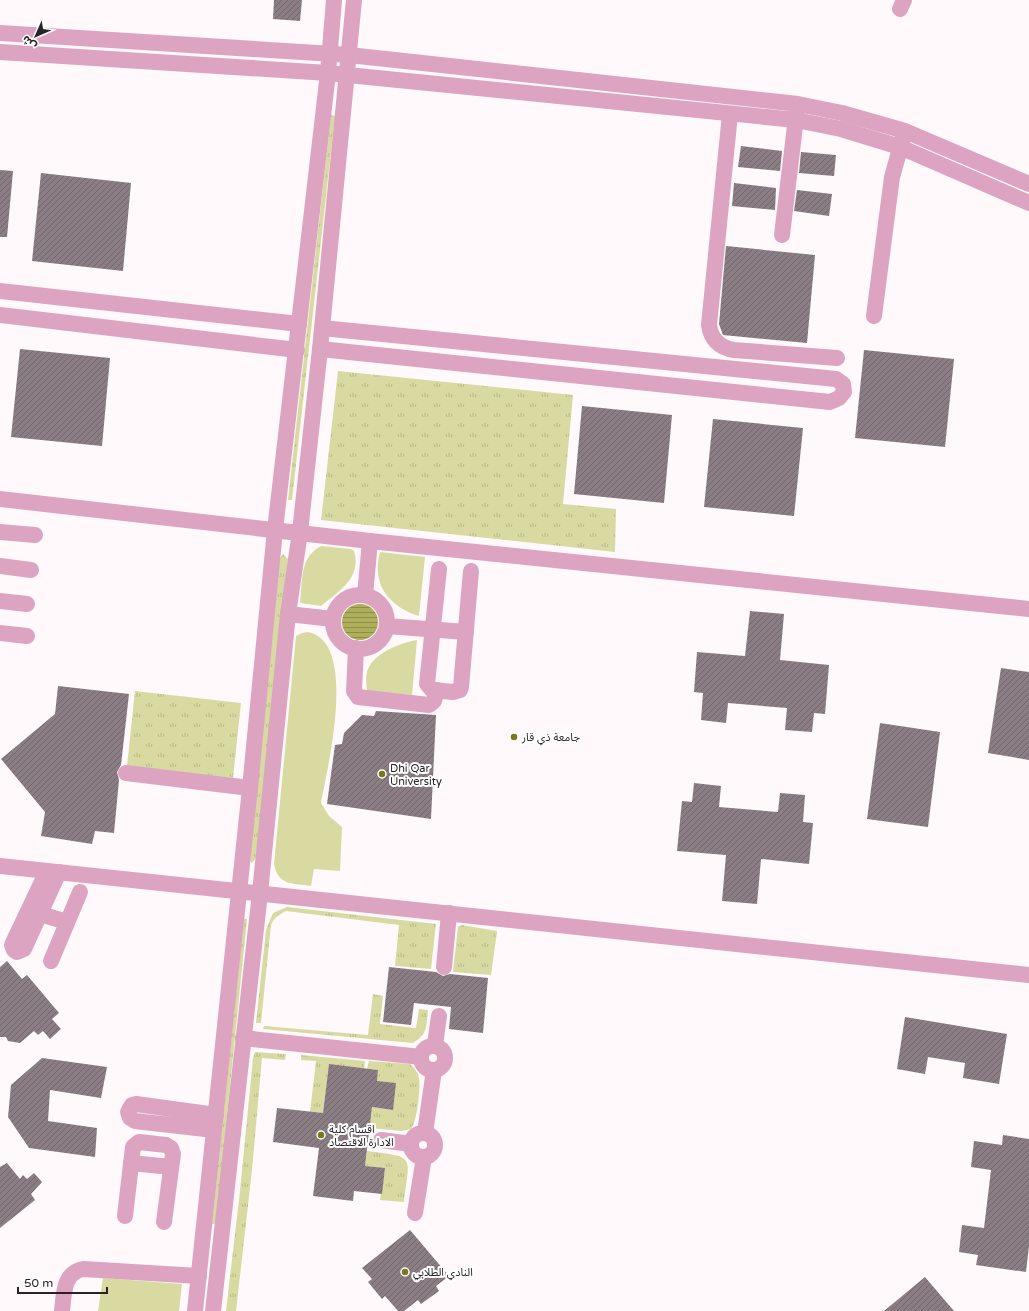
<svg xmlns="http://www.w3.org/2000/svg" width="1029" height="1311" font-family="'Varela Round','Noto Sans Arabic',sans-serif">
	<defs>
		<pattern id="grass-tufts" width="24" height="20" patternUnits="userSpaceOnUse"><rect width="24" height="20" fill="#d8daa2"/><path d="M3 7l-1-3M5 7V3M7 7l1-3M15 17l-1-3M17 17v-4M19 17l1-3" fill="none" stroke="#b9bb8b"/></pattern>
		<pattern id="water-rules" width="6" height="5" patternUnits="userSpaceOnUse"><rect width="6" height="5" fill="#aeaf5a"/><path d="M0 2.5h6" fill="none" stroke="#8e8e4a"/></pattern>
		<pattern id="building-hatch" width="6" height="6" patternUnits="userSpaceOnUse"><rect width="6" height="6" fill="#8a7e84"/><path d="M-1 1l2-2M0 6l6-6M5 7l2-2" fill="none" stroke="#71676c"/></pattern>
	</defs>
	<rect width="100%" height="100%" fill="#fff9fb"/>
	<!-- grass -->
	<g fill="url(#grass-tufts)">
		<polygon points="331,115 335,116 292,500 288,500"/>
		<polygon points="338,371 573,395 563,504 616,509 615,552 321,520"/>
		<polygon points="283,554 288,559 256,858 252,863 250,861 280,558"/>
		<polygon points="135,691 241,703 233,778 127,766"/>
		<path d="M287,907L436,924L431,969L395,966L399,925L286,911C279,914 274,918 271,925L261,1023H256L266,930L273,913Z"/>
		<polygon points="244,919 247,919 216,1224 212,1224"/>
		<polygon points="462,925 497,931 491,975 453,972 458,927"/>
		<path d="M373,994L383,996L380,1024L416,1028L419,1009L428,1010C426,1027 428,1034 413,1043L263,1029L264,1026L368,1035Z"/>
		<polygon points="255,1052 286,1054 285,1060 262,1058 252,1170 236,1311 226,1311 240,1191 253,1058"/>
		<polygon points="301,1055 365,1061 364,1069 329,1065 323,1113 310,1112 316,1061 301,1060"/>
		<path d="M369,1061L410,1064C414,1068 418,1072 419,1078C421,1087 417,1122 411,1129L402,1131L369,1128L372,1107L393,1110L377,1081L378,1070L367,1069Z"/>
		<path d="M367,1151C416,1157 410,1155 404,1202L380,1200L385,1169L365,1166Z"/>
	</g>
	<!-- garden -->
	<g fill="#d8daa2">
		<path d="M321,546L351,549L354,551C362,578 339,591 321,606L300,603C303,580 299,558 321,546Z"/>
		<path d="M380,552L425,557L419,616C389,607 371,584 380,552Z"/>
		<path d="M308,632C359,642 327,769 321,803L329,816L342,827L340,871L314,869L311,886C293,883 278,886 274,864L296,636L302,633Z"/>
		<path d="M417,640L412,695L367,691C366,683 365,674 369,667C378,651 401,643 417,640Z"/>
		<polygon points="103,1278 182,1284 179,1311 98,1311"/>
	</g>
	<!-- water -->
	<circle fill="url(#water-rules)" cx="360" cy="622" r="18"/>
	<!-- building -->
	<g fill="url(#building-hatch)">
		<polygon points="274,0 302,0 300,21 273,19"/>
		<polygon points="741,146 782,151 780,171 738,167"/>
		<polygon points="801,152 836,155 834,176 799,173"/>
		<polygon points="0,170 13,171 7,237 0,237"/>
		<polygon points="41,173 131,183 123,271 32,261"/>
		<polygon points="734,183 776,188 775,210 732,206"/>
		<polygon points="797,190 832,194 829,216 794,211"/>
		<polygon points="726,246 815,255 807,343 723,335 719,324"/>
		<polygon points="20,349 110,358 102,446 11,437"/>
		<polygon points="864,350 954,359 945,447 855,438"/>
		<polygon points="582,406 672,415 664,503 574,494"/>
		<polygon points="713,419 803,428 794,516 704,507"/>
		<polygon points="750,611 784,614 780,660 829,665 825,714 814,713 812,732 785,730 787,708 728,703 726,723 701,720 703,693 694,692 697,652 745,656"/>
		<polygon points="1001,668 1029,672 1029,760 988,753"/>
		<polygon points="58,686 129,694 121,765 117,772 119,780 114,833 95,831 92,844 41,836 45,812 1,759 55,714"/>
		<polygon points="376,711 436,715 431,819 327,804 335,745 342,744 344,733 362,715 374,716"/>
		<polygon points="880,723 940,732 928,827 867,819"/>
		<polygon points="694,783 721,786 719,807 778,812 780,793 805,795 803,822 813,823 809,864 761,859 757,904 722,901 726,855 677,851 682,801 692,802"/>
		<polygon points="7,961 22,979 27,975 59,1013 52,1019 61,1029 50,1039 43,1031 38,1035 34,1031 20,1043 8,1041 6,1037 0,1037 0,967"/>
		<polygon points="389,967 436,972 443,976 450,974 488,978 483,1033 449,1029 451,1007 414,1003 411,1025 383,1022"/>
		<polygon points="905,1017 1007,1034 999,1084 963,1078 965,1063 928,1057 925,1074 897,1069"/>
		<polygon points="42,1058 107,1067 101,1098 50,1090 48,1121 97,1128 95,1157 29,1148 8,1117 11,1085"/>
		<polygon points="329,1064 378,1070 377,1081 396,1083 393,1110 372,1107 365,1166 385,1168 382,1194 354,1191 353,1201 313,1196 319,1148 273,1142 277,1108 323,1113"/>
		<polygon points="1003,1135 1029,1139 1029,1246 1026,1272 976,1265 978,1255 959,1252 962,1225 984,1228 991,1170 971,1167 974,1141 1002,1145"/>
		<polygon points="7,1163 20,1179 23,1175 27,1179 34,1173 42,1182 31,1194 35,1200 0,1228 0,1167"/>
		<polygon points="410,1230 449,1276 436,1286 439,1291 421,1304 418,1300 404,1311 398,1311 385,1296 382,1299 368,1282 372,1279 362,1268"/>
		<polygon points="925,1277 954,1311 884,1311"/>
	</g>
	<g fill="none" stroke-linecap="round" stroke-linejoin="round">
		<!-- minor -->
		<g stroke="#dda4c2" stroke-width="16">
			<polyline points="900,9 904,0"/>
			<polyline points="0,33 349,55 798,104 842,113 905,131 1029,184"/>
			<polyline points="0,52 328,73 796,120 841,129 900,147 1029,203"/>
			<path d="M730,114L709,325C711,339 719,348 734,350L837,358"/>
			<polyline points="782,235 797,109"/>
			<polyline points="0,291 299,324"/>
			<polyline points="0,315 297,350"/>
			<polyline points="874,316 892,177 903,138"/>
			<polyline points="320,349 830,402 839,398 844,392 843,384 836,379 322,328"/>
			<polyline points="0,499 370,541 1029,609"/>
			<polyline points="0,532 35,535"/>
			<polyline points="0,566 31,570"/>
			<polyline points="439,569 427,684 432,690 453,692 460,690 461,687 471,571"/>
			<polyline points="365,595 370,541"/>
			<circle cx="360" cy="622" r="27"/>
			<polyline points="0,601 27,604"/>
			<polyline points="288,614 333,619"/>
			<polyline points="387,626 466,632"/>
			<polyline points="0,633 27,636"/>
			<polyline points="356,648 354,691 358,697 429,705 434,701 437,690"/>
			<polyline points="126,773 250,788"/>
			<polyline points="0,866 1029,975"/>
			<polyline points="47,871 12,945 14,950 17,952 24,949 59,872"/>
			<polyline points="40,914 67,922"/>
			<polyline points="51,961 80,892"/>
			<polyline points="444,967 449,913"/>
			<polyline points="243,1038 421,1057"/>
			<polyline points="435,1045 439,1016"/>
			<circle cx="433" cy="1058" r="12"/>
			<polyline points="214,1130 135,1121 130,1118 128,1112 132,1105 136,1104 216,1115"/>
			<circle cx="423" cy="1145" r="12"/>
			<polyline points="425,1133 434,1070"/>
			<polyline points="381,1140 411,1144"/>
			<polyline points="131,1163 171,1167"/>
			<polyline points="415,1213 424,1157"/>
			<polyline points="125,1216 133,1147 139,1142 166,1145 171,1148 173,1154 164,1222"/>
			<path d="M62,1311C64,1294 63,1273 83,1269L199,1276"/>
			<polyline points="195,1311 250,788 275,530 328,73 334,0"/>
			<polyline points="213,1311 260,893 288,614 300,532 320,349 354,0"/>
		</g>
	</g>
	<!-- markers -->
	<g fill="#78781f" stroke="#fff" stroke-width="1.5">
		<circle cx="514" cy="737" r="4"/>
		<circle cx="382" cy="774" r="4"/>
		<circle cx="321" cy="1135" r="4"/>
		<circle cx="405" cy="1272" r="4"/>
	</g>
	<g text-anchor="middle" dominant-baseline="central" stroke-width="4" stroke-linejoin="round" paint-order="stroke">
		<!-- poi labels -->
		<g font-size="11" fill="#282325" stroke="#fff" text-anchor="start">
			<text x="522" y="737">جامعة ذي قار</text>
			<text x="390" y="768">Dhi Qar<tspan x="390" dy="13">University</tspan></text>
			<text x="329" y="1129">اقسام كلية<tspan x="329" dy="13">الادارة الاقتصاد</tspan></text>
			<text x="413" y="1272">النادي الطلابي</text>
		</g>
	</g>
	<!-- north arrow -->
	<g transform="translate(36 36) rotate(225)" stroke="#ffffff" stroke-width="3" paint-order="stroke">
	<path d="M0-3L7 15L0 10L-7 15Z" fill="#282325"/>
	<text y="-6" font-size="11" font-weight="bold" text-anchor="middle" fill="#282325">ش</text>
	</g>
	<!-- scale -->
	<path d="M18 1287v6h89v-6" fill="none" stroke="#282325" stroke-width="2"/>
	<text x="24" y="1287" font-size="12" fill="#282325" stroke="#ffffff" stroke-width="3" paint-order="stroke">50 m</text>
</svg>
